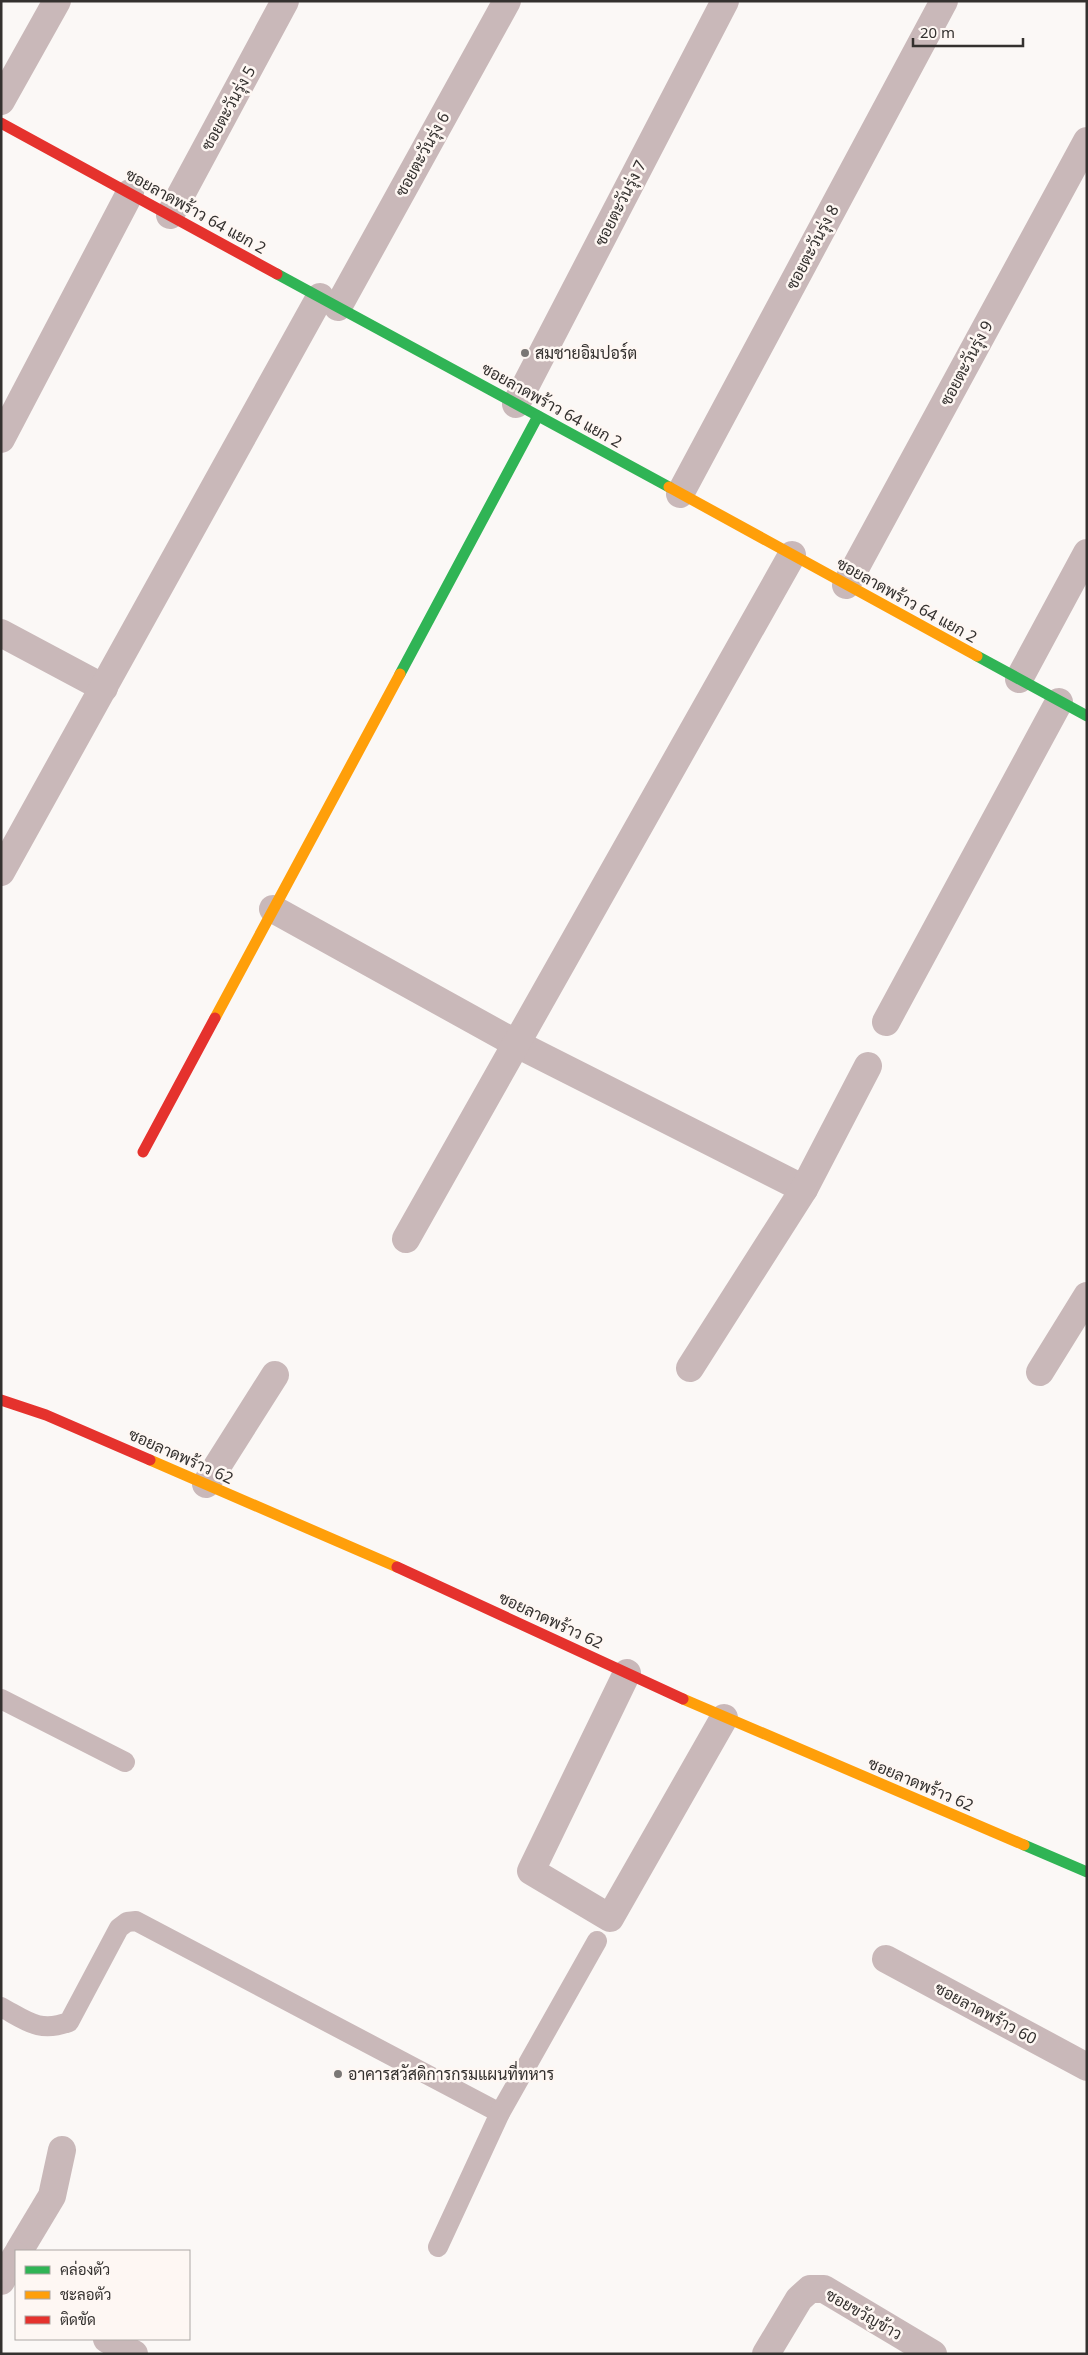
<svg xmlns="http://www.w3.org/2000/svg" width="1088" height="2355" font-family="'Noto Sans',Sarabun,sans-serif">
	<rect width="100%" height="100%" fill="#fbf8f6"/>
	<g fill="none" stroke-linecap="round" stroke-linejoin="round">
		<!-- lane -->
		<g stroke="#c9b8b9" stroke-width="20">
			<polyline points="1,1699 125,1762"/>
			<path d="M1,2007C27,2021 39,2033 69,2022L119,1928L127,1922L136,1921L500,2113"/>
			<polyline points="438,2247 500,2113 597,1941"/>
		</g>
		<!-- street -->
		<g stroke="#c9b8b9" stroke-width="28">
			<polyline points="1,101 57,1"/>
			<polyline points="170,215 285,1"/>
			<polyline points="338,307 507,1"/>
			<polyline points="516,404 725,1"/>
			<polyline points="1,439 130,193"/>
			<polyline points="680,494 944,1"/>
			<polyline points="846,585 1087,141"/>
			<polyline points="1,633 104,688"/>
			<polyline points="1019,679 1087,553"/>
			<polyline points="1,872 320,297"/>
			<polyline points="273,909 515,1043 804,1189"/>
			<polyline points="886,1022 1059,702"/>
			<polyline points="406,1239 792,555"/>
			<polyline points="690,1368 804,1189 868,1066"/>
			<polyline points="1040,1372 1087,1296"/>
			<polyline points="206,1484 275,1375"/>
			<polyline points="627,1673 531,1871 610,1918 724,1718"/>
			<polyline points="886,1959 1087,2067"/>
			<polyline points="19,2251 52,2196 62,2150"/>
			<polyline points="1,2281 16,2256"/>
			<polyline points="107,2339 134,2354"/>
			<polyline points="766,2354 799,2299 810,2289 824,2289 933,2354"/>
		</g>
		<!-- fast -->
		<g stroke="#30b455" stroke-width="11">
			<polyline points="277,274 669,487"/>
			<polyline points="977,656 1087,716"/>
			<polyline points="400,674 538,416"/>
			<polyline points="1024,1845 1087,1872"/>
		</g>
		<!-- slow -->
		<g stroke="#ff9f0a" stroke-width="11">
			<polyline points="669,487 977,656"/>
			<polyline points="215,1018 400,674"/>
			<polyline points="150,1460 397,1567"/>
			<polyline points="683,1699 1024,1845"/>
		</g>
		<!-- jam -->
		<g stroke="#e5322d" stroke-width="11">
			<polyline points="1,123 277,274"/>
			<polyline points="143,1152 215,1018"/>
			<polyline points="1,1400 46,1415 150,1460"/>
			<polyline points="397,1567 683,1699"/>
		</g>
	</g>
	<!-- markers -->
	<g fill="#7a7775" stroke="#fef7f3" stroke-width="2">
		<circle cx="525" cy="353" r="5"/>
		<circle cx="338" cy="2074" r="5"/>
	</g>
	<g text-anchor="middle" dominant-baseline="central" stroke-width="5" stroke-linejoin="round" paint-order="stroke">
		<!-- street labels -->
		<g font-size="16" fill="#34312f" stroke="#fef7f3">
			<text transform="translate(228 108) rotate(-61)">ซอยตะวันรุ่ง 5</text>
			<text transform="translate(422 154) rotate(-61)">ซอยตะวันรุ่ง 6</text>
			<text transform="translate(620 203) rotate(-63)">ซอยตะวันรุ่ง 7</text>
			<text transform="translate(196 211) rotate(29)">ซอยลาดพร้าว 64 แยก 2</text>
			<text transform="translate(812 247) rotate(-62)">ซอยตะวันรุ่ง 8</text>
			<text transform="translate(966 363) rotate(-62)">ซอยตะวันรุ่ง 9</text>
			<text transform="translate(552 405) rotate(29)">ซอยลาดพร้าว 64 แยก 2</text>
			<text transform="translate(907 600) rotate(29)">ซอยลาดพร้าว 64 แยก 2</text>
			<text transform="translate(181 1456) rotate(24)">ซอยลาดพร้าว 62</text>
			<text transform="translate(551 1620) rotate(25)">ซอยลาดพร้าว 62</text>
			<text transform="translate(921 1784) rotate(23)">ซอยลาดพร้าว 62</text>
			<text transform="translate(986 2013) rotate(28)">ซอยลาดพร้าว 60</text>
			<text transform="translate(864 2314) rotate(30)">ซอยขวัญข้าว</text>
		</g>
		<!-- poi labels -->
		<g font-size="16" fill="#34312f" stroke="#fef7f3" text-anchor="start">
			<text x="535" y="353">สมชายอิมปอร์ต</text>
			<text x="348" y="2074">อาคารสวัสดิการกรมแผนที่ทหาร</text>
		</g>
	</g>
	<!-- border -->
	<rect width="1088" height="2355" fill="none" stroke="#34312f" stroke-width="5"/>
	<!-- legend -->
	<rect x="15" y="2250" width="175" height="90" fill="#fef7f3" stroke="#ada8a5"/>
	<rect x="25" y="2266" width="25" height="8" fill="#30b455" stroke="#ada8a5"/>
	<text x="60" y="2275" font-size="15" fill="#34312f">คล่องตัว</text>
	<rect x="25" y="2291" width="25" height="8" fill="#ff9f0a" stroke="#ada8a5"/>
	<text x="60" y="2300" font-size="15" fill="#34312f">ชะลอตัว</text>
	<rect x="25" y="2316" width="25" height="8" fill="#e5322d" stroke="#ada8a5"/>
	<text x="60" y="2325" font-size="15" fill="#34312f">ติดขัด</text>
	<!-- scale -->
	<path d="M913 38v8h110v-8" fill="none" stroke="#34312f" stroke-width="2.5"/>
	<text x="920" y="38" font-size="15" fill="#34312f" stroke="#fef7f3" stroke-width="4" paint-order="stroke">20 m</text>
</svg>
